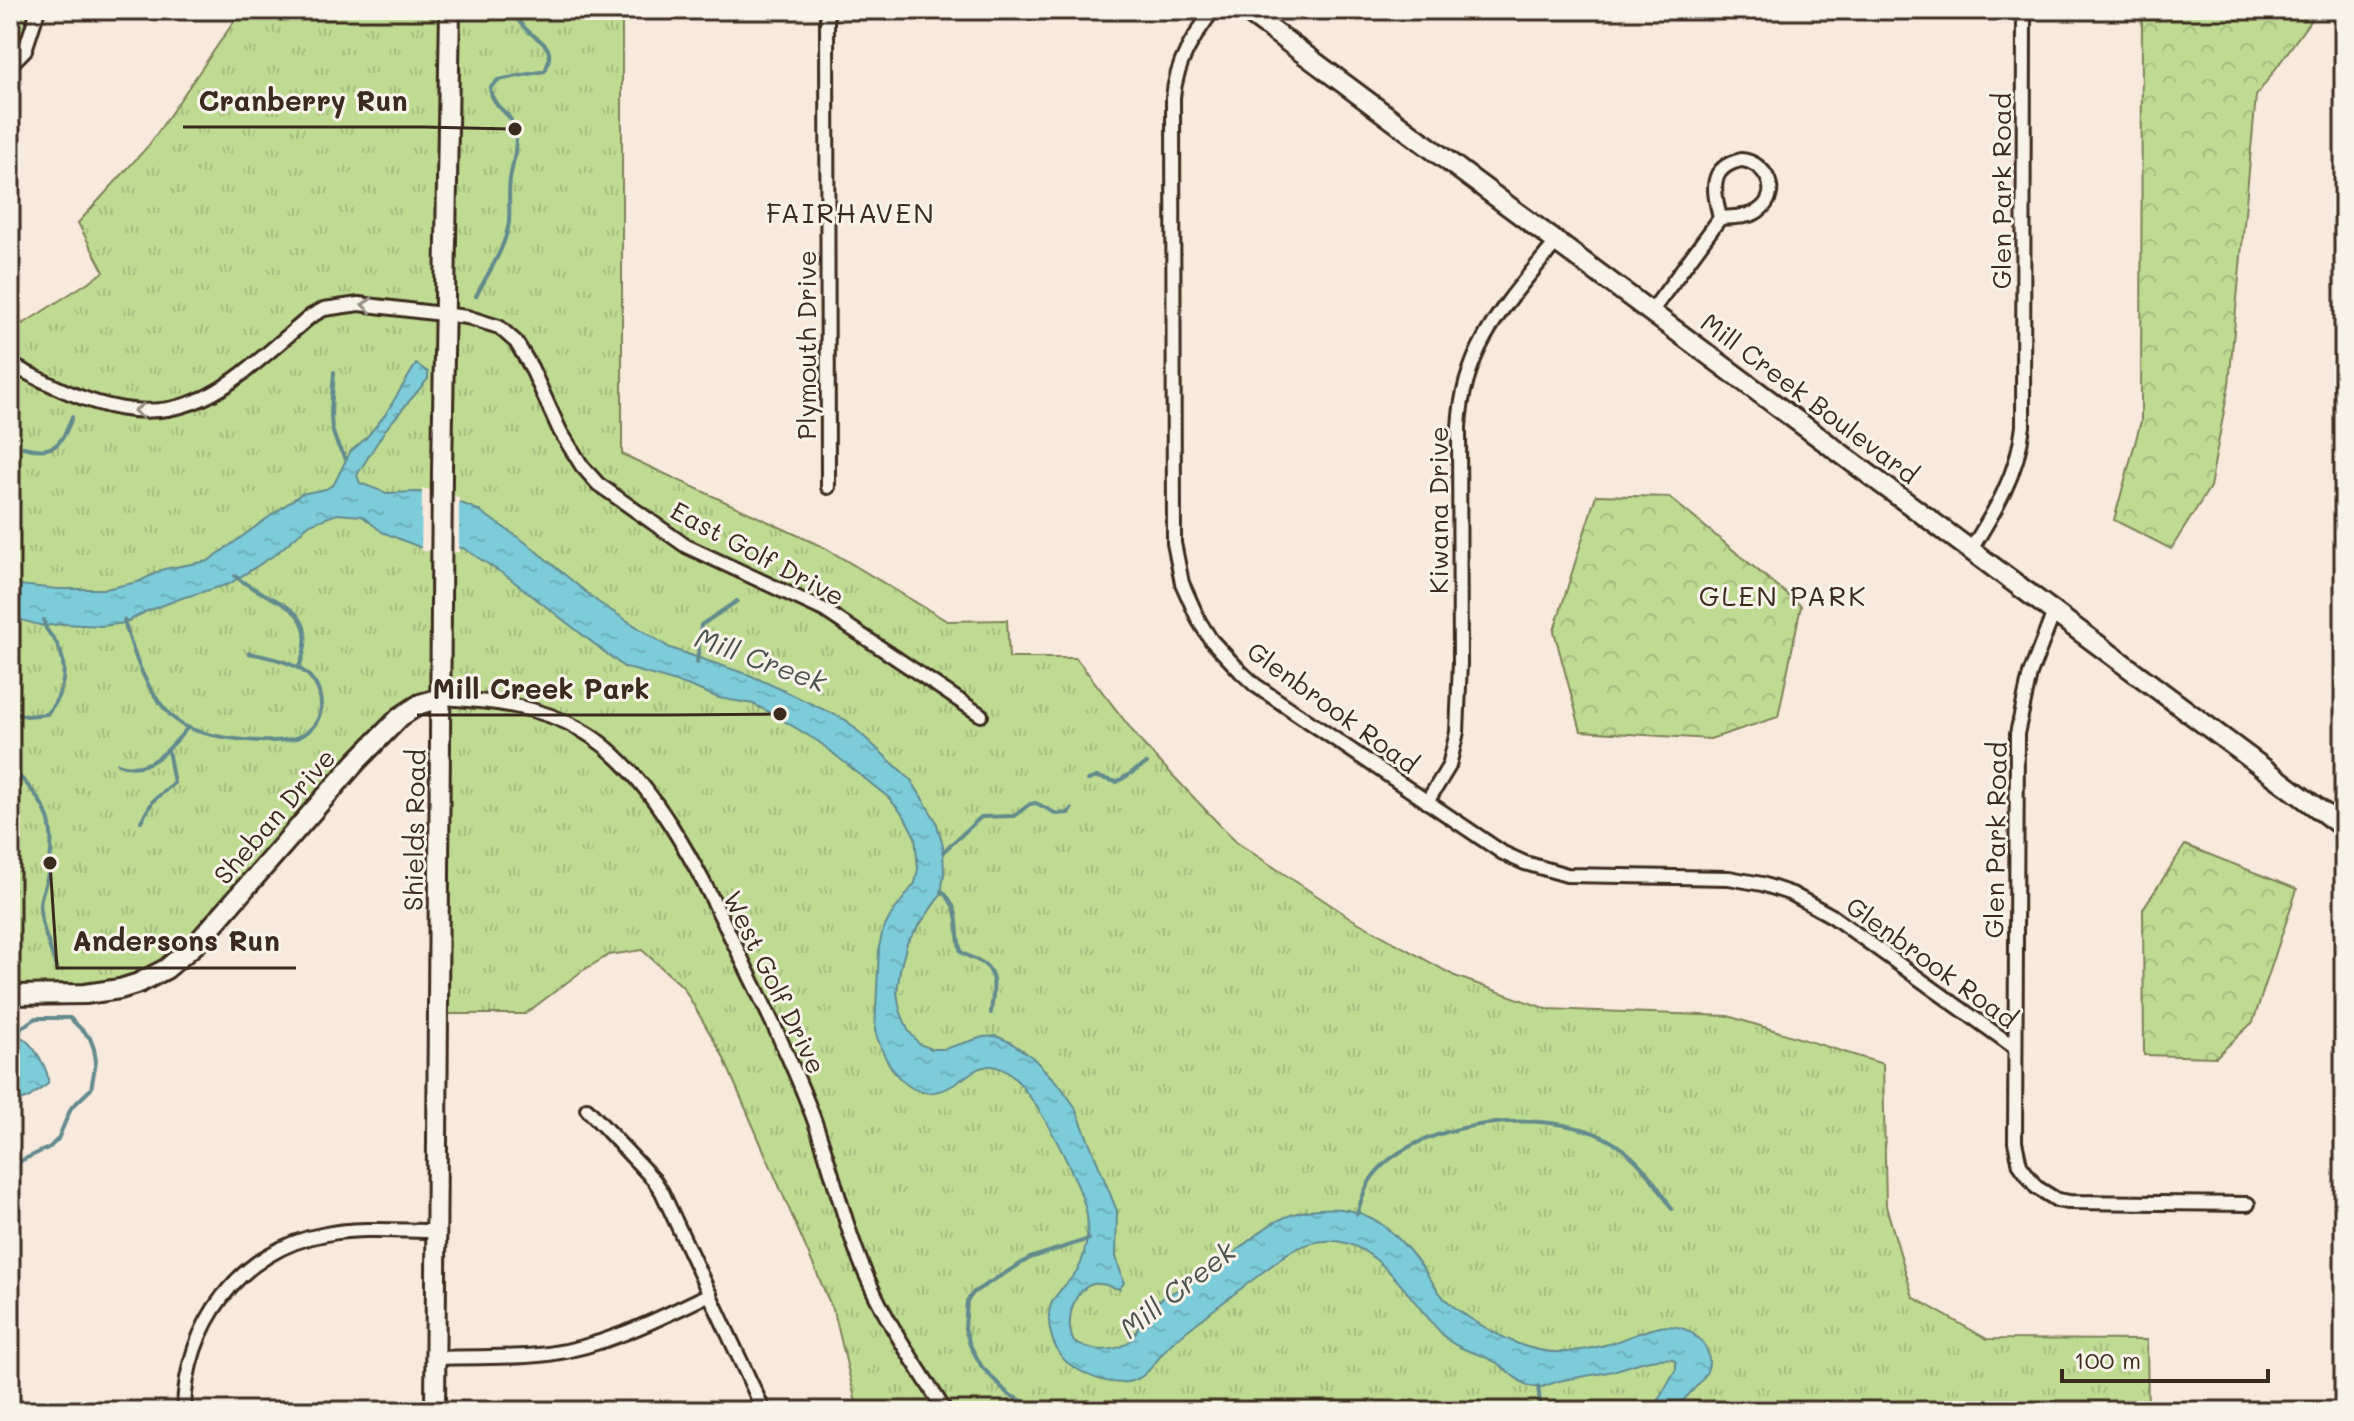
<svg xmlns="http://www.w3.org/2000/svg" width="2354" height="1421" font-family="Mali,sans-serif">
	<defs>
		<pattern id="grass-dots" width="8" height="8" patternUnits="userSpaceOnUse" patternTransform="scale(2)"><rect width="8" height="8" fill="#bfdb92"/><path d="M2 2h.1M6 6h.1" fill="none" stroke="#a5bc7d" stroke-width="1.8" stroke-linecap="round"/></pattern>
		<pattern id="forest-crowns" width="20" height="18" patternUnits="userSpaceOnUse" patternTransform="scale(2)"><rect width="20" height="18" fill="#bfdb92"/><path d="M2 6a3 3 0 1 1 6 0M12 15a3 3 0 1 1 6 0" fill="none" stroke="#a5bc7d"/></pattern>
		<pattern id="park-tufts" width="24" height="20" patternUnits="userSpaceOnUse" patternTransform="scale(2)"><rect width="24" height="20" fill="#bfdb92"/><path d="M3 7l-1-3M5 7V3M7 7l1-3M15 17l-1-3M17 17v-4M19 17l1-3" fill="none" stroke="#a5bc7d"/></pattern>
		<pattern id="water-ripples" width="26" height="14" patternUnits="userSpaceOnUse" patternTransform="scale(2)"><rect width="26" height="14" fill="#7dccd9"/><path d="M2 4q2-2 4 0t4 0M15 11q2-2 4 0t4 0" fill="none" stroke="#6dafba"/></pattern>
	</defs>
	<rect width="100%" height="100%" fill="#f7e9dc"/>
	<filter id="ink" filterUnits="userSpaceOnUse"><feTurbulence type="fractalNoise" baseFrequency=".0125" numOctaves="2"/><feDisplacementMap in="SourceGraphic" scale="16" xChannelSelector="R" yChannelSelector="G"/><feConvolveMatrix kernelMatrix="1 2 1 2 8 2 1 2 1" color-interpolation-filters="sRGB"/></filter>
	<g filter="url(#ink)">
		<!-- grass -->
		<polygon fill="url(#grass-dots)" stroke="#7d8258" stroke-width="2" points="10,10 38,10 25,50 10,65"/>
		<!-- forest -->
		<g fill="url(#forest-crowns)" stroke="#7d8258" stroke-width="2">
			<polygon points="2142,10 2318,10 2256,96 2229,384 2210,487 2171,549 2114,520 2141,421"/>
			<polygon points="1596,495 1669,497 1801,606 1778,717 1710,739 1581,731 1554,631"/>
			<polygon points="2185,845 2297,889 2253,1022 2216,1057 2144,1055 2143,909"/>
		</g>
		<!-- park -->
		<polygon fill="url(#park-tufts)" stroke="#7d8258" stroke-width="2" points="242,10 622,10 622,454 825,548 947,621 1007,620 1009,658 1076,658 1142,743 1236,842 1352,919 1455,976 1547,1009 1728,1016 1883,1064 1886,1206 1913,1297 1987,1339 2147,1340 2148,1411 858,1411 835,1315 722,1054 683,987 642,950 609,955 582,971 525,1014 439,1014 441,699 420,704 198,942 152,978 10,995 10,305 23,324 104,272 78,223 149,145"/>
		<!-- water -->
		<g fill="url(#water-ripples)" stroke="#638b8e" stroke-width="2">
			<path d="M416,364L428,372V379L385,430L357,475L360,483L386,493L418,492L442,495L478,510L525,542L598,602L670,648L752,676L846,720L911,780L936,821L943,846L944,874L941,894L907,943L900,970L897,992L900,1010L908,1030L919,1044L932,1049H944L983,1037L996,1036L1010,1042L1032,1057L1061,1087L1075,1107L1117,1211L1116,1257L1124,1283L1119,1289C1111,1287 1102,1282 1093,1284C1071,1291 1065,1324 1074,1342C1089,1351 1110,1353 1126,1344C1139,1336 1138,1319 1148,1309C1165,1293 1191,1285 1210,1272C1239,1252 1266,1219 1301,1212C1360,1199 1390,1223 1423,1268C1430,1278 1436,1289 1444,1298C1462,1316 1498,1336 1521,1345C1538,1351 1558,1354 1575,1351C1585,1349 1595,1348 1605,1345C1637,1337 1672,1310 1700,1340C1707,1347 1711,1359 1708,1368C1704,1384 1683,1396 1676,1411H1652L1676,1369V1362L1672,1359C1652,1356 1632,1366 1613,1371C1595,1375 1577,1377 1559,1381C1548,1384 1542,1390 1530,1386C1516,1382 1507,1369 1495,1362C1480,1353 1458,1350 1446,1338C1401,1293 1365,1209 1288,1253C1250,1282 1211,1311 1173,1342C1160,1353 1151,1374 1135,1380C1114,1388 1089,1377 1072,1366C1055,1356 1048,1332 1049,1313C1051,1292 1073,1283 1081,1263C1086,1248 1089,1232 1087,1216C1083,1188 1047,1119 1029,1096C1021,1084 1008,1068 992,1066C978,1065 966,1077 955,1084C911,1111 886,1067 875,1031L879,947L883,930L891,915L915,883L918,869L915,837L904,816L889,798L819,742L769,712L753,704L719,698L687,685L624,667L508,577L463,548L419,547L382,532L362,516L337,514L310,524L276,554L229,584L182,598L145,612L125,623L102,626L63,624L43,626L10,617V584L58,589H105L138,582L164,569L208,561L301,494L326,489L334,484L350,452L366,438L385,415Z"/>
			<path d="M19,1036C32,1041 50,1070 48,1084L28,1098L17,1102L10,1100V1044L12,1038Z"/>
		</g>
		<!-- pier -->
		<polygon fill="#f7e9dc" points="422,488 459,497 459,552 421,551"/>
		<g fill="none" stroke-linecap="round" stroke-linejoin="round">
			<!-- stream -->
			<g stroke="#638b8e" stroke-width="4">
				<path d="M476,296C488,273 506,247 509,222C510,208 508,193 510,179C513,163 518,144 515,129C510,110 493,110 490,88L498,80L545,71C558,43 538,43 524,27C519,22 515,16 512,10"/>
				<path d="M334,372C332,408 324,428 346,459"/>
				<path d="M23,447C54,455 62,445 72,417"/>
				<path d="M235,576C269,605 325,603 299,667"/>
				<path d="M124,620C134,656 147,696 178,722C197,738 282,748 303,735C314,728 321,719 321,705C320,666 280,660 249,653"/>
				<polyline points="697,663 701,625 737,601"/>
				<path d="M10,712L27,716L47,714C64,694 70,666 56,642C51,634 44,630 44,620"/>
				<path d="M118,764C148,776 171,748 188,727"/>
				<path d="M10,771L16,773C50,806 57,827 48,874C46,885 41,893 40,904C40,927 52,950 57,971"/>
				<polyline points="1088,780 1097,777 1117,782 1147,763"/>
				<polyline points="141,821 153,801 174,783 168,750"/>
				<polyline points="943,852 981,817 1014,816 1030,804 1036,803 1057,814 1068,813 1071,809"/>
				<path d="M942,891C963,911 954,927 961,952C968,957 977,959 984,964C999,975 992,997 991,1013"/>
				<polyline points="10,1166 50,1147 58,1139 71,1108 91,1089 96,1061 94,1049 90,1038 70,1018 36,1018 21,1028 19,1036"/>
				<path d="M1357,1214C1361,1201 1365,1186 1374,1175C1417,1120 1546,1107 1605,1138C1636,1154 1654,1180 1672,1209"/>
				<polyline points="1538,1386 1541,1411"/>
				<polyline points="1047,1411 1009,1395 982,1367 970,1345 965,1328 967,1301 974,1292 1030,1258 1089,1239"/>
			</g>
			<defs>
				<g id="street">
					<polyline points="827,10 828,487"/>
					<path d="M1213,10C1193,38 1176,62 1173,98L1174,543L1182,583L1199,621L1211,640L1241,672L1255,685L1503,853L1525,863L1567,875L1729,878L1762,884L1792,894L1832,916L2014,1047"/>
					<polyline points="10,65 25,50 38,10"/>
					<path d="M1741,160C1766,162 1783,194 1758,211C1748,218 1732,217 1720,218C1714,191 1707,168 1741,160Z"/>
					<polyline points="1651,312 1720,218"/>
					<path d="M10,364C86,404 157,438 235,379C261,360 286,337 311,316L324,309L359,304L467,317L499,327L516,342L531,367L560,431L582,466L598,484L686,546L824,610L981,715"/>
					<path d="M1970,551C1995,511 2018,474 2023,426L2024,10"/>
					<polyline points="2054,612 2030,674 2017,734 2015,1142 2020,1165 2036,1187 2057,1200 2069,1202 2248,1204"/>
					<path d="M441,698C490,701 538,705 581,730C655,771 709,892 745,966C768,1013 791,1060 810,1109C833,1167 844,1229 871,1286C891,1330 920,1370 945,1411"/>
					<path d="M1427,802L1449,766L1457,732L1460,663L1459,428C1463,345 1508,302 1557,241"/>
					<polyline points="587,1109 654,1180 662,1192 764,1411"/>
					<path d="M437,1358C474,1356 511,1359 548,1354C606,1346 658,1319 710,1294"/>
					<path d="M184,1411C185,1326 239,1249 326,1234C361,1227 400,1231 437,1231"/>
				</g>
				<g id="secondary">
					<polyline points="1245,10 2344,828"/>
					<polyline points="10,995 85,994 120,989 139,983 166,969 198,942 356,762 400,717 420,704 441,698"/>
					<polyline points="435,1411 442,470 450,10"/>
				</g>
			</defs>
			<!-- street casing -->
			<use href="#street" stroke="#3b2a1e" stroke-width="18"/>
			<!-- secondary casing -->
			<use href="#secondary" stroke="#3b2a1e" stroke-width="24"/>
			<!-- street -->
			<use href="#street" stroke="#f7f3e8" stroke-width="12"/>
			<!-- secondary -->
			<use href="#secondary" stroke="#f7f3e8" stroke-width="18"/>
		</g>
		<!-- one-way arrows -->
		<defs><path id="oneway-chevron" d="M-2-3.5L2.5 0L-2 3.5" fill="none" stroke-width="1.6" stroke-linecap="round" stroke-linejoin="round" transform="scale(2)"/></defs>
		<g stroke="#998e83">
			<use href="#oneway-chevron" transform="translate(367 305) rotate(-175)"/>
			<use href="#oneway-chevron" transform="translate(139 411) rotate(-178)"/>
		</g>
	</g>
	<g text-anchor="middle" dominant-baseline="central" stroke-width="6" stroke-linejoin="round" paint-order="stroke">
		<!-- street labels -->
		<g font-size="26" fill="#3b2a1e" stroke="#f7f3e8">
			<text transform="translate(2001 191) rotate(-90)">Glen Park Road</text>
			<text transform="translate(806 345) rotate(-90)">Plymouth Drive</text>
			<text transform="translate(1810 398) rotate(37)">Mill Creek Boulevard</text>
			<text transform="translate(1438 510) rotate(-90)">Kiwana Drive</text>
			<text transform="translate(758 553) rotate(28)">East Golf Drive</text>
			<text transform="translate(1333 707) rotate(36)">Glenbrook Road</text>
			<text transform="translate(274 816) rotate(-49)">Sheban Drive</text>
			<text transform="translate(414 830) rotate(-89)">Shields Road</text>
			<text transform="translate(1995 840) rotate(-89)">Glen Park Road</text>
			<text transform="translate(1932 962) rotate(36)">Glenbrook Road</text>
			<text transform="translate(775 982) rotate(64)">West Golf Drive</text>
		</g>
		<!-- neighbourhood labels -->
		<g font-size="28" letter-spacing="2" fill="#3b2a1e" stroke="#f7f3e8">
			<text x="851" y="212">FAIRHAVEN</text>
			<text x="1783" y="595">GLEN PARK</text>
		</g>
		<!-- water labels -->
		<g font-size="28" font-style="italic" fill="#4c524d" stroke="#f7f3e8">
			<text transform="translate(761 659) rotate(20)">Mill Creek</text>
			<text transform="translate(1177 1289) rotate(-38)">Mill Creek</text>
		</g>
	</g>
	<!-- callouts -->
	<path fill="none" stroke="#3b2a1e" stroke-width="3" d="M515 129L424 127H183M780 714L666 715H417M50 863L57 968H296"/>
	<g fill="#3b2a1e" stroke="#f7f3e8" stroke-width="3">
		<circle cx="515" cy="129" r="8"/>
		<circle cx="780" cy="714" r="8"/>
		<circle cx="50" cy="863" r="8"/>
	</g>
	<g font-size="28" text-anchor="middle" font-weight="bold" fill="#3b2a1e" stroke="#f7f3e8" stroke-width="6" stroke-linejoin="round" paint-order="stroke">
		<text x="303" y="111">Cranberry Run</text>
		<text x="541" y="699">Mill Creek Park</text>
		<text x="176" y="951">Andersons Run</text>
	</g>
	<!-- margin -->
	<rect width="2354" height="1421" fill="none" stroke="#f7f3e8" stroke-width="40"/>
	<rect x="20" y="20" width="2314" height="1381" fill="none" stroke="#3b2a1e" stroke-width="3" filter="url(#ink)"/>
	<!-- scale -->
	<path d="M2062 1369v12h206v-12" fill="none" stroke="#3b2a1e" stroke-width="4"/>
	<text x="2074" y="1369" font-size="24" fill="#3b2a1e" stroke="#f7f3e8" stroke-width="6" paint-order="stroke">100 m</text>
</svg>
